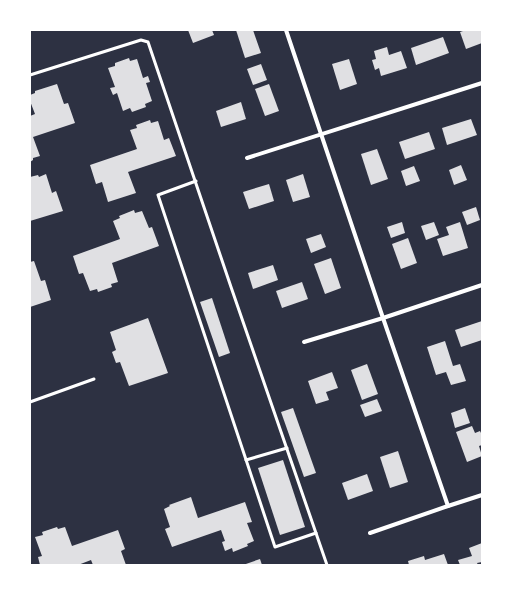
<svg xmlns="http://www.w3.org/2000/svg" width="512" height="595" font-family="'IBM Plex Sans',sans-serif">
	<rect width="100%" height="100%" fill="#2d3142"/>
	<!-- building -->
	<g fill="#e0e0e3">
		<polygon points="188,30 212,30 214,35 193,43"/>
		<polygon points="236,30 253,30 261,53 245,58"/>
		<polygon points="466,30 482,30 482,43 466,49 460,32"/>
		<polygon points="443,37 449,53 416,65 411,48"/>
		<polygon points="387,47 389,55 401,51 407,68 381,76 379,68 375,70 372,60 376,59 374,51"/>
		<polygon points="129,58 130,61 137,59 143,78 148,76 150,82 146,83 152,101 145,104 146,107 132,112 130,108 123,111 117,93 113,95 110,88 115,87 108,68 115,66 115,63"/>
		<polygon points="349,59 357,84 340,90 332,64"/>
		<polygon points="261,64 267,80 253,85 247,69"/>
		<polygon points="57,84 64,104 68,103 75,123 33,137 40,156 33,158 33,160 30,162 30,116 35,114 30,101 30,95 35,93 35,91"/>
		<polygon points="269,84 279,111 265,116 255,89"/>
		<polygon points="241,102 246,119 221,127 216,111"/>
		<polygon points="471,119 477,135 447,145 442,128"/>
		<polygon points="150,120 151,123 158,121 164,140 169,138 176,156 128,172 136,193 108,202 102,182 96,184 90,165 137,149 130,130 137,128 136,125"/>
		<polygon points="429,132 435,149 405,159 399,142"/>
		<polygon points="377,149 388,179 371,185 361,154"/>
		<polygon points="461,165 467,180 454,185 449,170"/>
		<polygon points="414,166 420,181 406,186 401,171"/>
		<polygon points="46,174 52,193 56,191 63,211 30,221 30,177 38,175 39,177"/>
		<polygon points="303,174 310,197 293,202 286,180"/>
		<polygon points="269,184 274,201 249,209 243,192"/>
		<polygon points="476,207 480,220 467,225 462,212"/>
		<polygon points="134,210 135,213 142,211 149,228 152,227 159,246 112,263 118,282 111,284 112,287 98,292 97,289 90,291 83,273 79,274 73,256 120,239 113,221 120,218 119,216"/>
		<polygon points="402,222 405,233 391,238 387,227"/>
		<polygon points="434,222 439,235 426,240 421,226"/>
		<polygon points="460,222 468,248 443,256 437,239 449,235 446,227"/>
		<polygon points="321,234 326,247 311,253 306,239"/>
		<polygon points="408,238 417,263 401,269 392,244"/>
		<polygon points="331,258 341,288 325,294 314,264"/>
		<polygon points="34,261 41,281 45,280 51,300 30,307 30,262"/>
		<polygon points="273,265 278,280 253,289 248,273"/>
		<polygon points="302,282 308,299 282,308 276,291"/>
		<polygon points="212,298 230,353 219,357 200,302"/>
		<polygon points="148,318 168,373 129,386 120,362 116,363 112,352 116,350 110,332"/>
		<polygon points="482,321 482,340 461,347 455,330"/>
		<polygon points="445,341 453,366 460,364 466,381 451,385 446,372 436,375 427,347"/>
		<polygon points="367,364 378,394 362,400 351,370"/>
		<polygon points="332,372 338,388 326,392 329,400 316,404 308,381"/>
		<polygon points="377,399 382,411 365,417 360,405"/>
		<polygon points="293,408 316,473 304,477 281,412"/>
		<polygon points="465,408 470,423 455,428 451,413"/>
		<polygon points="472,426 475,433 480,431 482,435 482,445 479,446 482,456 467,462 456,432"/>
		<polygon points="398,451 408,482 390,488 380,457"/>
		<polygon points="283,460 305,527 280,535 258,468"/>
		<polygon points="367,474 373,491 348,500 342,483"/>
		<polygon points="191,497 198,518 245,502 252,522 247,523 254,541 247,544 248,546 233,552 232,548 225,551 222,542 225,541 221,530 172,547 165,529 170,527 164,509 170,506 169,505"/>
		<polygon points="57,527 58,529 65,527 72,546 118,530 125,549 121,551 126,565 93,565 91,560 78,565 40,565 38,557 42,556 35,537 43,535 42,532"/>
		<polygon points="482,543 482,562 477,563 478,565 460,565 458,560 472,556 469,548"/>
		<polygon points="444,554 448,565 409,565 408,561 424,556 425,560"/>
		<polygon points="260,559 262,565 243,565"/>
	</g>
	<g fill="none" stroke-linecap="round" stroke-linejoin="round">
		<!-- service -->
		<g stroke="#fff" stroke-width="3">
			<polyline points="30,75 141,40 148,42 231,287 327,565"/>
			<polyline points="196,181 158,195 275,547 316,533"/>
			<polyline points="30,402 94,379"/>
			<polyline points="246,460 287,448"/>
		</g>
		<!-- minor -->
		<g stroke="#fff" stroke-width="4">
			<polyline points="286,30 383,318 448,506"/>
			<polyline points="247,158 482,83"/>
			<polyline points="304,342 383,318 482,285"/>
			<polyline points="370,533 448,506 482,495"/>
		</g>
	</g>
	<!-- border -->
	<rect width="512" height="595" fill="none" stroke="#ffffff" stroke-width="62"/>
</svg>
